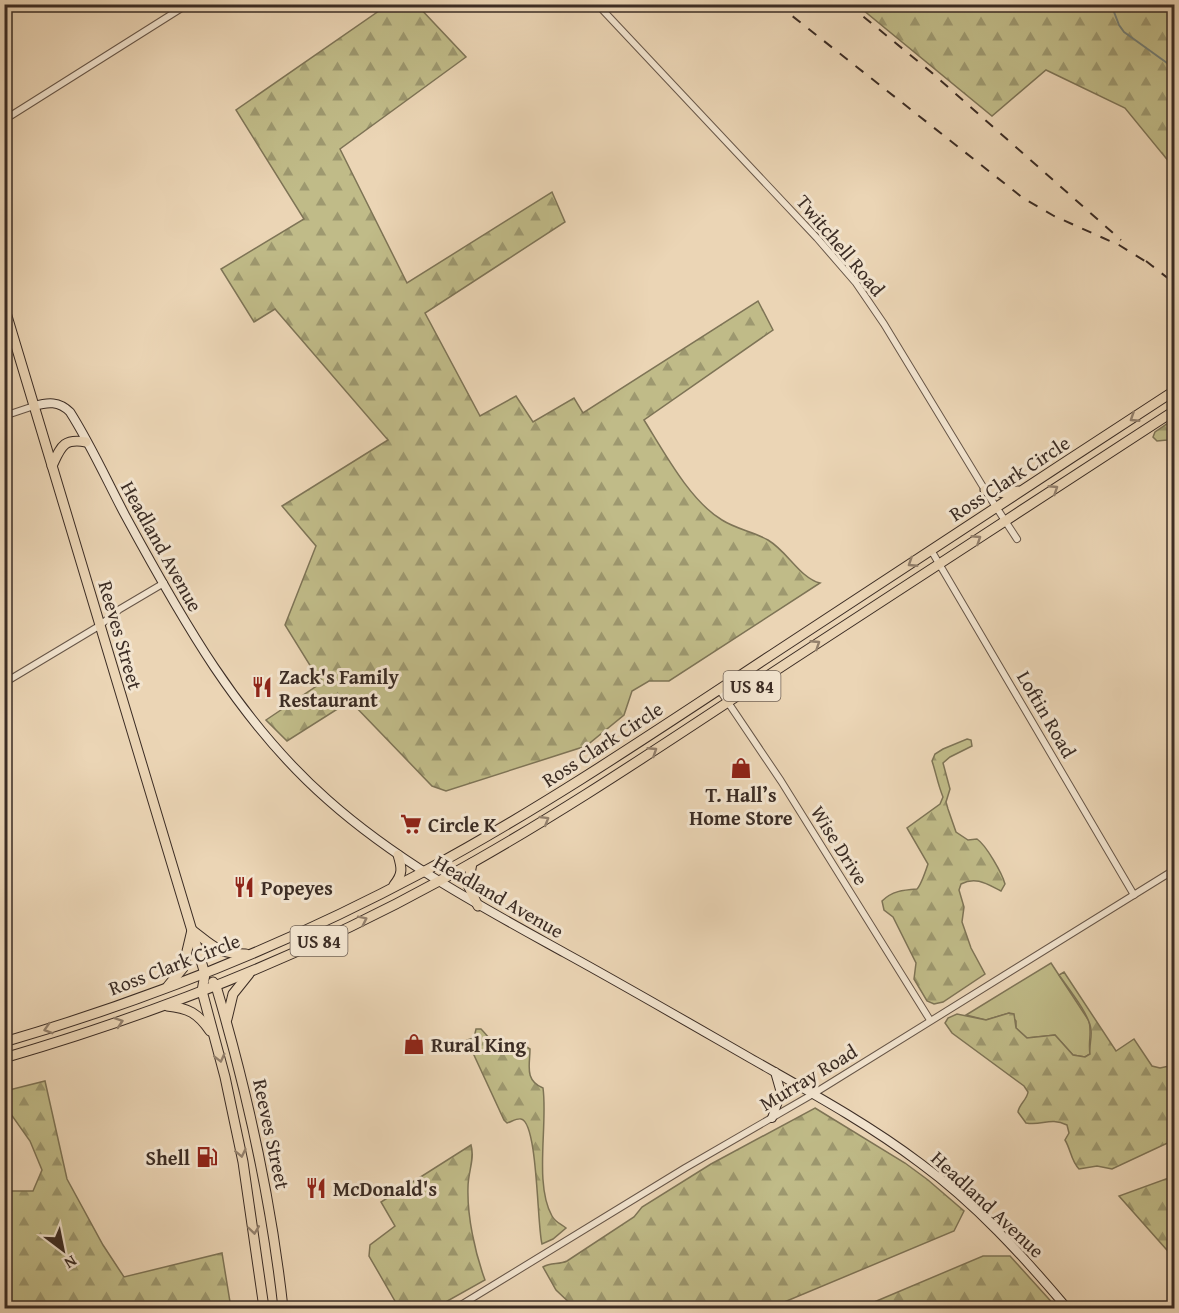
<svg xmlns="http://www.w3.org/2000/svg" width="1179" height="1313" font-family="'Gentium Book Plus',serif">
	<defs>
		<pattern id="forest-firs" width="22" height="20" patternUnits="userSpaceOnUse" patternTransform="scale(1.5)"><rect width="22" height="20" fill="#c0bb88"/><path d="M5 1l3.5 6h-7zM16 11l3.5 6h-7z" fill="#9d986f"/></pattern>
	</defs>
	<rect width="100%" height="100%" fill="#ebd5b5"/>
	<filter id="stains"><feTurbulence type="fractalNoise" baseFrequency=".00333" numOctaves="4"/><feColorMatrix values="0 0 0 0 .2 0 0 0 0 .09 0 0 0 0 .02 0 0 0 .5 -.17"/></filter>
	<radialGradient id="worn" r=".72"><stop offset=".6" stop-color="#630" stop-opacity="0"/><stop offset="1" stop-color="#630" stop-opacity=".3"/></radialGradient>
	<!-- grass -->
	<path fill="#c0bb88" stroke="#7e7456" stroke-width="1.5" d="M1051,963L1089,1021C1092,1033 1088,1042 1090,1054L1085,1057L1073,1055L1055,1035L1027,1038L1016,1028V1021L1009,1013L986,1020L966,1015Z"/>
	<!-- forest -->
	<g fill="url(#forest-firs)" stroke="#7e7456" stroke-width="1.5">
		<path d="M389,4L417,5L466,57L340,149L407,283L552,192L565,222L425,313L480,416L516,396L533,422L574,398L583,413L758,301L773,330L644,420C664,452 690,501 722,520C736,529 754,532 768,540C788,552 800,578 820,583L669,681H649L632,691L624,715L586,746L446,791L432,786L350,701L287,741L266,720L321,683L285,625L316,546L282,506L388,440L275,309L254,322L221,269L304,219L236,110Z"/>
		<polygon points="857,5 1174,5 1174,168 1125,108 1046,70 992,116"/>
		<polygon points="1174,419 1174,435 1167,440 1157,441 1153,437 1155,432"/>
		<path d="M967,739L971,740L972,746L950,757L943,763L950,789L946,802L948,809L956,832L968,840L977,839C986,845 1002,873 1005,884L1001,891C987,884 976,876 961,884L959,890L964,907L962,922L971,948L985,974L943,1002L934,1004L927,1001L914,979L916,963L893,917L884,910L882,901C892,891 903,890 917,889C921,885 926,870 928,864L907,828L940,804L943,797C938,785 936,773 932,761L935,754L943,749Z"/>
		<path d="M1064,972L1116,1051L1134,1039L1152,1066L1160,1068L1174,1065V1140L1112,1169L1097,1166L1079,1169C1071,1161 1071,1150 1065,1140L1069,1133L1067,1125C1050,1117 1042,1126 1026,1123L1018,1112C1019,1104 1027,1100 1028,1092L1024,1086L952,1033L945,1023L948,1018L957,1014L986,1020L1009,1013L1014,1014L1016,1028L1027,1038L1055,1035L1073,1055L1085,1057L1090,1054C1089,1045 1092,1038 1091,1030C1090,1015 1068,988 1059,975Z"/>
		<path d="M476,1029H481C491,1039 501,1056 517,1052L522,1044L530,1049C530,1065 524,1080 543,1088C548,1124 534,1184 552,1216C555,1222 561,1224 566,1228L553,1239L542,1244C537,1226 538,1122 521,1119C517,1118 511,1122 507,1123L504,1120L467,1040L474,1038Z"/>
		<polygon points="45,1081 67,1179 103,1245 124,1277 222,1253 231,1308 5,1308 5,1191 33,1191 42,1170 30,1141 8,1110 5,1091"/>
		<path d="M815,1108L905,1163L928,1180L964,1211L954,1231L770,1308H575L556,1290L543,1267C551,1262 559,1265 567,1261L634,1217L642,1207L711,1164Z"/>
		<path d="M471,1145C475,1159 468,1172 468,1187C467,1216 475,1253 485,1280L435,1308H399L369,1256L370,1245L395,1226L381,1202Z"/>
		<polygon points="1174,1176 1174,1258 1119,1196"/>
		<polygon points="983,1256 1010,1256 1057,1308 860,1308"/>
	</g>
	<g fill="none" stroke-linecap="round" stroke-linejoin="round">
		<!-- stream -->
		<polyline stroke="#738079" stroke-width="2" points="1111,4 1119,25 1124,32 1174,68"/>
		<defs>
			<g id="minor">
				<polyline points="597,4 817,238 856,283 884,324 985,490 1017,539"/>
				<polyline points="4,120 188,4"/>
				<polyline points="4,416 34,406"/>
				<polyline points="931,550 1134,895"/>
				<polyline points="4,683 99,626 120,609 164,583"/>
				<polyline points="719,689 781,781 930,1020"/>
				<polyline points="456,1308 685,1168 813,1094 1174,870"/>
			</g>
			<g id="secondary">
				<path d="M34,406C48,402 59,401 70,412C91,445 107,481 125,515C181,618 239,722 328,800C399,863 482,907 565,953C627,987 689,1023 750,1058C808,1091 867,1123 920,1163C976,1204 1023,1256 1067,1308"/>
				<polyline points="772,1118 781,1093 775,1072"/>
			</g>
			<g id="primary">
				<polyline points="4,306 205,974"/>
				<path d="M52,466C61,447 63,438 86,442"/>
			</g>
			<g id="trunk">
				<polyline points="985,490 1005,493 1018,491"/>
				<polyline points="472,863 468,885 478,906"/>
				<path d="M394,885C403,874 402,868 398,855"/>
				<polyline points="205,974 202,991 225,1077 243,1162 264,1308"/>
				<path d="M213,982L216,986C247,1091 271,1199 283,1308"/>
				<path d="M168,986L183,968L192,930C213,946 218,954 246,954"/>
				<path d="M167,1006C188,1008 198,1013 210,1031"/>
				<polyline points="227,1019 233,994 249,974"/>
				<path d="M4,1042C149,1000 290,943 423,872C546,806 662,727 779,650C910,564 1042,477 1174,391"/>
				<path d="M4,1058C155,1014 303,956 441,880C566,812 683,731 801,654C925,573 1050,492 1174,411"/>
			</g>
		</defs>
		<!-- minor casing -->
		<use href="#minor" stroke="#675648" stroke-width="8"/>
		<!-- secondary casing -->
		<use href="#secondary" stroke="#3b2c24" stroke-width="10"/>
		<!-- primary casing -->
		<use href="#primary" stroke="#3b2c24" stroke-width="11"/>
		<!-- trunk casing -->
		<use href="#trunk" stroke="#3b2c24" stroke-width="11"/>
		<!-- minor -->
		<use href="#minor" stroke="#f2e4cf" stroke-width="6"/>
		<!-- secondary -->
		<use href="#secondary" stroke="#f2e4cf" stroke-width="8"/>
		<!-- primary -->
		<use href="#primary" stroke="#ebd5b5" stroke-width="9"/>
		<!-- trunk -->
		<use href="#trunk" stroke="#ebd5b5" stroke-width="9"/>
		<!-- rail -->
		<g stroke="#3b2c24" stroke-width="2" stroke-dasharray="10 10" stroke-linecap="butt">
			<polyline points="777,4 1023,198 1054,216 1119,245 1153,266"/>
			<polyline points="848,4 931,72 1121,240"/>
			<polyline points="1146,261 1174,283"/>
		</g>
	</g>
	<!-- one-way arrows -->
	<defs><path id="oneway-chevron" d="M-2-3.5L2.5 0L-2 3.5" fill="none" stroke-width="1.6" stroke-linecap="round" stroke-linejoin="round" transform="scale(1.5)"/></defs>
	<g stroke="#93806c">
		<use href="#oneway-chevron" transform="translate(1134 418) rotate(147)"/>
		<use href="#oneway-chevron" transform="translate(1054 489) rotate(-33)"/>
		<use href="#oneway-chevron" transform="translate(977 539) rotate(-33)"/>
		<use href="#oneway-chevron" transform="translate(912 563) rotate(147)"/>
		<use href="#oneway-chevron" transform="translate(816 644) rotate(-33)"/>
		<use href="#oneway-chevron" transform="translate(653 751) rotate(-33)"/>
		<use href="#oneway-chevron" transform="translate(545 820) rotate(-31)"/>
		<use href="#oneway-chevron" transform="translate(363 920) rotate(-26)"/>
		<use href="#oneway-chevron" transform="translate(119 1022) rotate(-19)"/>
		<use href="#oneway-chevron" transform="translate(48 1029) rotate(163)"/>
		<use href="#oneway-chevron" transform="translate(220 1058) rotate(76)"/>
		<use href="#oneway-chevron" transform="translate(241 1153) rotate(78)"/>
		<use href="#oneway-chevron" transform="translate(254 1230) rotate(82)"/>
	</g>
	<!-- icons -->
	<defs>
		<symbol id="restaurant-bare" viewBox="-9 -9 18 18"><path d="M-5-6h1v4h1v-4h1v4h1v-4h1v5L-1.5 .5V6h-2V.5L-5-1ZM5-6V6H3V1.5H1.5Q1.5-4 5-6Z" fill="#8f2418" stroke="#f2e4cf" stroke-width="2.5" paint-order="stroke"/></symbol>
		<symbol id="shop-bare" viewBox="-9 -9 18 18"><path d="M-5-2.5h2.3a2.7 3.5 0 0 1 5.4 0H5L5.5 6h-11ZM-1.5-2.5h3a1.5 2.3 0 0 0-3 0Z" fill="#8f2418" stroke="#f2e4cf" stroke-width="2.5" paint-order="stroke"/></symbol>
		<symbol id="supermarket-bare" viewBox="-9 -9 18 18"><path d="M-6-5.5h2.5l.6 2H6L4.5 2H-2.5L-4.4-4H-6ZM-1.5 3.2a1.3 1.3 0 1 0 .1 0ZM3 3.2a1.3 1.3 0 1 0 .1 0Z" fill="#8f2418" stroke="#f2e4cf" stroke-width="2.5" paint-order="stroke"/></symbol>
		<symbol id="fuel-bare" viewBox="-9 -9 18 18"><path d="M-5.5-6h7V0h2V4h1.3V-2.5L3-4.5l.8-.8L6-3V5H2.5V1h-1V6h-7ZM-4.2-4.7v3.2H.2V-4.7Z" fill="#8f2418" stroke="#f2e4cf" stroke-width="2.5" paint-order="stroke"/></symbol>
	</defs>
	<g fill-rule="evenodd">
		<use href="#restaurant-bare" x="247" y="672" width="30" height="30"/>
		<use href="#shop-bare" x="726" y="753" width="30" height="30"/>
		<use href="#supermarket-bare" x="396" y="809" width="30" height="30"/>
		<use href="#restaurant-bare" x="229" y="872" width="30" height="30"/>
		<use href="#shop-bare" x="399" y="1029" width="30" height="30"/>
		<use href="#fuel-bare" x="192" y="1142" width="30" height="30"/>
		<use href="#restaurant-bare" x="301" y="1173" width="30" height="30"/>
	</g>
	<g text-anchor="middle" dominant-baseline="central" stroke-width="6" stroke-linejoin="round" paint-order="stroke">
		<!-- shield labels -->
		<g fill="#f2e4cf" stroke="#726357" stroke-width="1.5">
			<rect x="723.5" y="671" width="57" height="30" rx="4.5"/>
			<rect x="290.5" y="926" width="57" height="30" rx="4.5"/>
		</g>
		<g font-size="18" font-weight="bold" fill="#3b2c24">
			<text x="752" y="686">US 84</text>
			<text x="319" y="941">US 84</text>
		</g>
		<!-- street labels -->
		<g font-size="20" fill="#3b2c24" stroke="#f2e4cf">
			<text transform="translate(841 245) rotate(50)">Twitchell Road</text>
			<text transform="translate(1009 478) rotate(-33)">Ross Clark Circle</text>
			<text transform="translate(162 546) rotate(61)">Headland Avenue</text>
			<text transform="translate(121 635) rotate(74)">Reeves Street</text>
			<text transform="translate(1047 714) rotate(60)">Loftin Road</text>
			<text transform="translate(602 744) rotate(-33)">Ross Clark Circle</text>
			<text transform="translate(840 845) rotate(58)">Wise Drive</text>
			<text transform="translate(499 896) rotate(30)">Headland Avenue</text>
			<text transform="translate(174 964) rotate(-21)">Ross Clark Circle</text>
			<text transform="translate(808 1077) rotate(-31)">Murray Road</text>
			<text transform="translate(272 1134) rotate(78)">Reeves Street</text>
			<text transform="translate(988 1204) rotate(43)">Headland Avenue</text>
		</g>
		<!-- poi labels -->
		<g font-size="20" font-weight="bold" fill="#3b2c24" stroke="#f2e4cf" text-anchor="start">
			<text x="279" y="676">Zack's Family<tspan x="279" dy="23">Restaurant</tspan></text>
			<text x="741" y="794" text-anchor="middle">T. Hall’s<tspan x="741" dy="23">Home Store</tspan></text>
			<text x="428" y="824">Circle K</text>
			<text x="261" y="887">Popeyes</text>
			<text x="431" y="1044">Rural King</text>
			<text x="190" y="1157" text-anchor="end">Shell</text>
			<text x="333" y="1188">McDonald's</text>
		</g>
	</g>
	<!-- margin -->
	<rect width="1179" height="1313" fill="none" stroke="#ebd5b5" stroke-width="24"/>
	<rect x="6" y="6" width="1167" height="1301" fill="none" stroke="#3b2c24" stroke-width="3"/>
	<rect x="12" y="12" width="1155" height="1289" fill="none" stroke="#3b2c24" stroke-width="1.5"/>
	<!-- north arrow -->
	<g transform="translate(63 1250) rotate(148)" stroke="#f2e4cf" stroke-width="4.5" paint-order="stroke">
	<path d="M0-4.5L10 22L0 15L-10 22Z" fill="#3b2c24"/>
	<text y="-9" font-size="16" font-weight="bold" text-anchor="middle" fill="#3b2c24">N</text>
	</g>
	<rect width="100%" height="100%" filter="url(#stains)"/>
	<rect width="100%" height="100%" fill="url(#worn)"/>
</svg>
